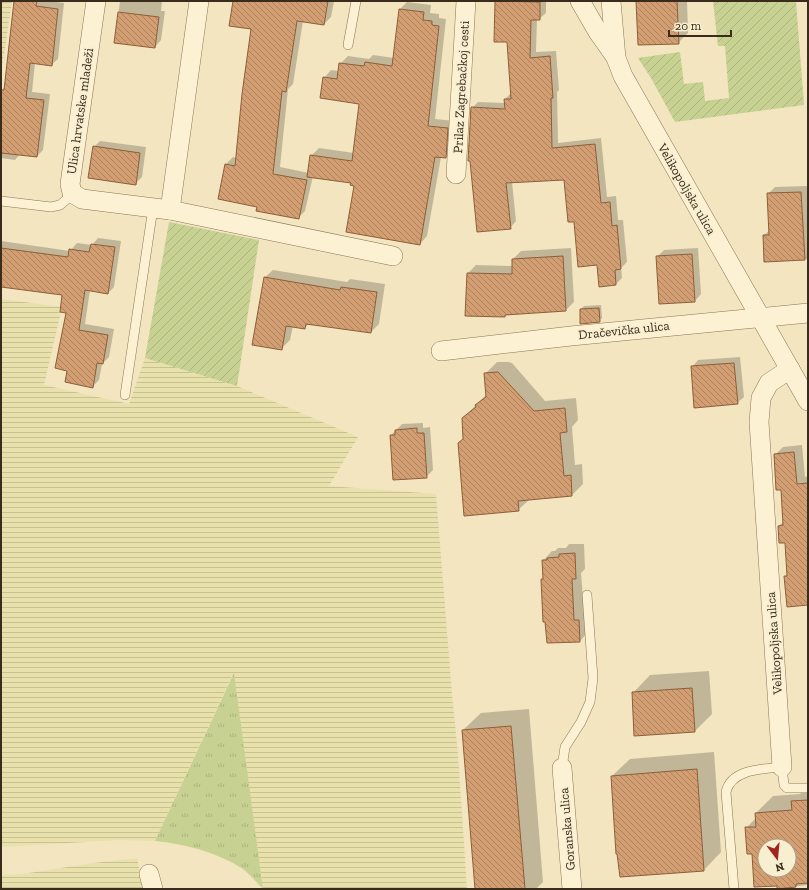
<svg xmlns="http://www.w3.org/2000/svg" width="809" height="890" font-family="'Zilla Slab',serif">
	<defs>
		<pattern id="farmland-rules" width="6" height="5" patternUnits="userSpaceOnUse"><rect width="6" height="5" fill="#e8e1ac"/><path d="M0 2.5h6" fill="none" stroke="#c8c193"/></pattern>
		<pattern id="grass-tufts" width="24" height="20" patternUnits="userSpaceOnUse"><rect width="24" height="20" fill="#c7d192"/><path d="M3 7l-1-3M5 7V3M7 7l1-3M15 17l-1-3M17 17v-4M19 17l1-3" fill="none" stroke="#acb47d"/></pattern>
		<pattern id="garden-furrows" width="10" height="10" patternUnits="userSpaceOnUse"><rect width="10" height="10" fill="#c7d192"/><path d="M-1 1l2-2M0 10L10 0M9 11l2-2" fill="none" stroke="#acb47d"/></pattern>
		<pattern id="building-back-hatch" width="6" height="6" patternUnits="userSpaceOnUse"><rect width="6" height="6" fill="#d39e72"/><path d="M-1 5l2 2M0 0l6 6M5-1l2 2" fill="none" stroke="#ac815d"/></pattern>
	</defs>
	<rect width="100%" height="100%" fill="#f2e5bf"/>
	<!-- farmland -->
	<g fill="url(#farmland-rules)">
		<polygon points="1,1 12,1 1,74"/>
		<polygon points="1,299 62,307 44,385 129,404 145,358 237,386 358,437 329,486 436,494 452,694 458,754 467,889 263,889 233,674 155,841 119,840 1,847"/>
		<polygon points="137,858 143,889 1,889 1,875 23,874 86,864"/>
	</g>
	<!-- grass -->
	<path fill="url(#grass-tufts)" d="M234,673L263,889C256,882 250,874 243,869C217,852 185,844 155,841Z"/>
	<!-- garden -->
	<g fill="url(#garden-furrows)">
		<polygon points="713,1 796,1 804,105 675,122 651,78 638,58 680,52 684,84 703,82 705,101 729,98 725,46 718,46"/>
		<polygon points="169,222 259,240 237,386 145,358"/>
	</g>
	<!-- shadow -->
	<g fill="#0003" fill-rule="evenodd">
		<polygon points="16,1 48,1 64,3 58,59 51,65 35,63 32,92 50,94 43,150 37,156 20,154 15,160 1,158 1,95 2,90 6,86"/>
		<polygon points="120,1 162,1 161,11 165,11 161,40 155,47 115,42"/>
		<polygon points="234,1 334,1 331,17 324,24 303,21 293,84 288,89 280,167 309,173 311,156 319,148 354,153 361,103 324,78 331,70 339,71 340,64 348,56 369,59 373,55 394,58 400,9 407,2 431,5 430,13 439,14 439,18 446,19 435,119 455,121 453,150 446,157 441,157 427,236 420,244 352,182 313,176 305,211 298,218 258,206 226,164 233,157 236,158 252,28"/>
		<polygon points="496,1 546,1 546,13 539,19 537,19 536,52 556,51 559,90 557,92 558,143 601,138 607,197 616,196 618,220 623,220 627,262 621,268 622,278 616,284 598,264 575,221 565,179 512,182 516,221 510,228 472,108 478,102 505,103 505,99 511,93 508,41"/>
		<polygon points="637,1 687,1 688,33 678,43"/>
		<polygon points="100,141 146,147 142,177 135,184 94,147"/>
		<polygon points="807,186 808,259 765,261 764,235 770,230 768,194 775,187"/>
		<polygon points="98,238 121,241 114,287 108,293 90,290 85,324 114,329 109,357 102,364 99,380 92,387 68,370 67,313 64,294 1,286 1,241 70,251 77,243 92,245"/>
		<polygon points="571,248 574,302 566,310 507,314 505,316 468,273 476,265 513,266 513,259 521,251"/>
		<polygon points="698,248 701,294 695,301 657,257 664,250"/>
		<polygon points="273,270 347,282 350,279 385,284 379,324 371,332 309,324 304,328 293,326 290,340 282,348 264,278"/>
		<polygon points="601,305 602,318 599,321 581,309 584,306"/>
		<polygon points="740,357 744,397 737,403 692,367 698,360"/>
		<polygon points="497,362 509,362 512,363 545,401 576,398 578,420 572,427 575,465 582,464 583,484 572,495 530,499 518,510 464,438 463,418 487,394 485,374"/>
		<polygon points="423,423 423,428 430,427 433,470 426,477 391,435 402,424"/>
		<polygon points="802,445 805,477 808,476 808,604 785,577 788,574 786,542 779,526 784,521 782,489 775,455 783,447"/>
		<polygon points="569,544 584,544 585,569 581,573 584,611 588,611 589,631 580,641 548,642 542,580 544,578 543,561 552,551 555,551 558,548 566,548"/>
		<polygon points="709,671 712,714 695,731 633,693 650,675"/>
		<polygon points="529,709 543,882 536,889 476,889 463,730 481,713"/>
		<polygon points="714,752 721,852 704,870 612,776 630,759"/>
		<path d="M808,786V885L778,888V884L755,886L753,853L746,828L756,818V813L773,796L800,794ZM765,846H789V870H765Z"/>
	</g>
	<!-- building -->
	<g fill="url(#building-back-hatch)" stroke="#8d5e39" fill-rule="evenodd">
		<polygon points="14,1 37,1 36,6 58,9 52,66 30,63 26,98 44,100 37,157 1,153 1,90 4,90"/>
		<polygon points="233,1 328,1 324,25 297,21 286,92 282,91 273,174 307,180 299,219 256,211 257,207 218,199 225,164 235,166 242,94 251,29 229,26"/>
		<polygon points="495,1 540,2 540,20 531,20 530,58 550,56 553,98 551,98 552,148 595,144 601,203 610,202 612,226 617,225 621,269 615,270 616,285 599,287 597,265 578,267 574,222 568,222 564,180 506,183 511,229 477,232 470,161 468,161 471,107 505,109 504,99 511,99 507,42 494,42"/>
		<polygon points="636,1 677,1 679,44 638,45"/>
		<polygon points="399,9 424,12 423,20 432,21 432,25 439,26 428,126 448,128 446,158 435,157 420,245 346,232 354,186 350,185 351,183 307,177 310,155 352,161 359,104 320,98 323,77 337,79 339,63 364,66 365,62 392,66"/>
		<polygon points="118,12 159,17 155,48 114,43"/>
		<polygon points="93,146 140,153 136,185 88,178"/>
		<polygon points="801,192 805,260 764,262 763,235 769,235 767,193"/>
		<polygon points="91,244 115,247 108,294 85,290 79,330 108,335 103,364 97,363 93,388 65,382 67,371 55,368 66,313 60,312 62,295 1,287 1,248 68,257 69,249 89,252"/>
		<polygon points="692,254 695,302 659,304 656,256"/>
		<polygon points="563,256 566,311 505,315 505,317 465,316 467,273 512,274 512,259"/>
		<polygon points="264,277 340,290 341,287 377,292 371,333 306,324 305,329 286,326 282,350 252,345"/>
		<polygon points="599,308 600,322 580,324 580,309"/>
		<polygon points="734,363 738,404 694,408 691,366"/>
		<polygon points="498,372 534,411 565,408 567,432 560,433 564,476 571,475 572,496 518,501 519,511 464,516 458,443 463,439 462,418 476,407 475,405 486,397 484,373"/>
		<polygon points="417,428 417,433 424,433 427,478 393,480 390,435 395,435 395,430"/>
		<polygon points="794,452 797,484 808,483 808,605 787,607 784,576 787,576 785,543 779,543 778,526 783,525 781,490 776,490 774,454"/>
		<polygon points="575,553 576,579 572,579 574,620 579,620 580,642 547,643 545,622 543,622 541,579 543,579 542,560 547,560 547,558 559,557 559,554"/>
		<polygon points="692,688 695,732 634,736 632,692"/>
		<polygon points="511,726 525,889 475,889 462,730"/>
		<polygon points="697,769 704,871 620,877 617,854 616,854 611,776"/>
		<path d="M808,800V883L796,884V887L777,889V886L754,887L752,854H747L745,827H756L755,813L792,810L791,801ZM765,846H789V870H765Z"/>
	</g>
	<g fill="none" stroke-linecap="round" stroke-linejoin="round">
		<defs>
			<g id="service">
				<polyline points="348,45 356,1"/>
				<polyline points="1,201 51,207 60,205 67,199 72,193"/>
				<polyline points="125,395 153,208"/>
				<polyline points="562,768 565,747 581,722 590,702 593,678 587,595"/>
				<path d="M734,889L726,792C731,769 763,769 782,767L784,785L787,788H808"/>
			</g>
			<g id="minor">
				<polyline points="96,1 70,184 72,193 82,199 170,210"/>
				<polyline points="199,1 170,210 393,256"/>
				<polyline points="580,1 598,32 615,56"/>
				<polyline points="611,1 616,58 623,76 808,401"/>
				<polyline points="456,174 466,1"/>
				<polyline points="441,351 571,336 808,313"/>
				<polyline points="782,767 759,422 761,398 769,383 790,369"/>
				<polyline points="562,768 572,889"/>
				<polyline points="149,874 153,889"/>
			</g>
		</defs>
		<!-- service casing -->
		<use href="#service" stroke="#8c7556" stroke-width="10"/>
		<!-- minor casing -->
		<use href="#minor" stroke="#8c7556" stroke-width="20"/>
		<!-- service -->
		<use href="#service" stroke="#fcf1d3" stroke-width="9"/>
		<!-- minor -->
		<use href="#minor" stroke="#fcf1d3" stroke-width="19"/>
	</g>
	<g text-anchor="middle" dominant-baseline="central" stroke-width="3.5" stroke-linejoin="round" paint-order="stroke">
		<!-- street labels -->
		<g font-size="13" fill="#3a2c1c" stroke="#f8eed0">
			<text transform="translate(461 87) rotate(-87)">Prilaz Zagrebačkoj cesti</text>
			<text transform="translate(80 111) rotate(-82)">Ulica hrvatske mladeži</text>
			<text transform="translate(687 189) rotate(60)">Velikopoljska ulica</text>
			<text transform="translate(624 330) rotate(-6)">Dračevička ulica</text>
			<text transform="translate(774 643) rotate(-94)">Velikopoljska ulica</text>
			<text transform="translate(567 829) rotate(-95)">Goranska ulica</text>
		</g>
	</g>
	<!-- border -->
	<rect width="809" height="890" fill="none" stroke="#3a2c1c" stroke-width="4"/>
	<!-- north arrow -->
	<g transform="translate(777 858) rotate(164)"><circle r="19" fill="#f8eed0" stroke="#aca088"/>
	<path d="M0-3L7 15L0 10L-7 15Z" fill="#a02420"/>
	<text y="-6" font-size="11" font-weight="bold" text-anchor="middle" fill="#3a2c1c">N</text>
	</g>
	<!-- scale -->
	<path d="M669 30v6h62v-6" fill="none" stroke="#3a2c1c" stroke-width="2"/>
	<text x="675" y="30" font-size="12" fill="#3a2c1c" stroke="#f8eed0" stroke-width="3" paint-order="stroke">20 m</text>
</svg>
